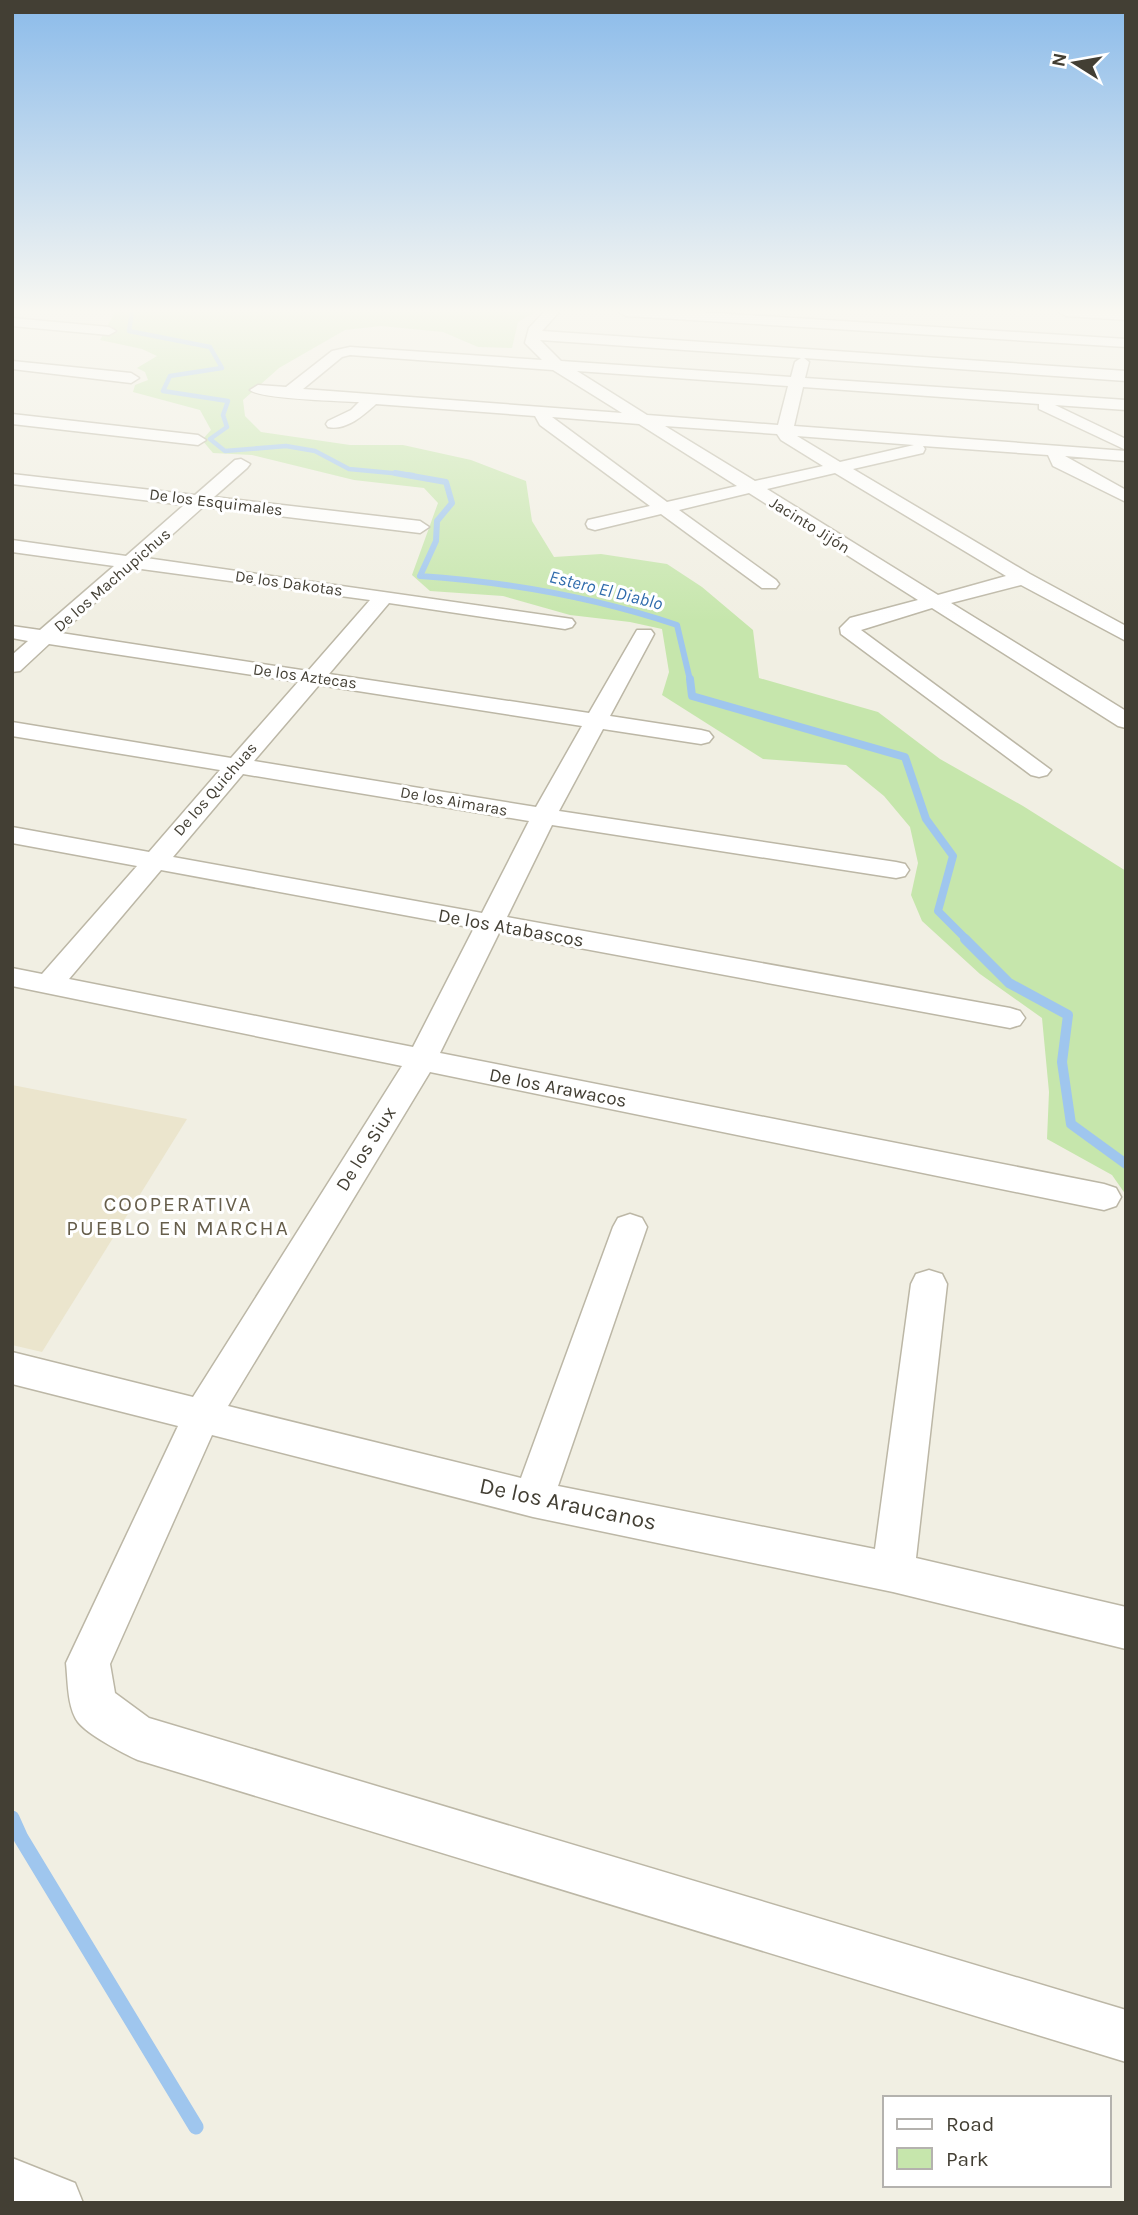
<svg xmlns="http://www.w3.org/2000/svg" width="1138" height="2215" font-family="Karla,sans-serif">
	<rect width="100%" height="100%" fill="#f1efe3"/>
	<!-- education -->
	<polygon fill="#ebe5cd" points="12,1085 187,1119 42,1352 12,1345"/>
	<!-- green -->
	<polygon fill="#c6e6ac" points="115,312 535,312 518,322 512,348 478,347 443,332 381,326 345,330 279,368 243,400 245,416 261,432 350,445 403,445 471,460 526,481 532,521 554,557 601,554 667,564 702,587 753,630 759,678 878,712 940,759 1023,806 1126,871 1126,1195 1112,1175 1047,1139 1049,1092 1042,1018 980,974 922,921 911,895 918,863 910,827 884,796 846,765 763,759 662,695 669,672 662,629 630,622 570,615 503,596 430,591 412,575 438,503 424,488 354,480 252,455 213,453 202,440 211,430 200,410 133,392 135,385 148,380 145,372 137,368 157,356 142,349 100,340"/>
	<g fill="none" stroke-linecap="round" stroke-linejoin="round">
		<!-- stream-far4 -->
		<polyline stroke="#9fc6ee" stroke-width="4.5" points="132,312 129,331 210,347 222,368 170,376 163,391 228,401 223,415 227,427 210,439 225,451 286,446 315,451 349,469 413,475"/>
		<!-- stream-far3 -->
		<path stroke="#9fc6ee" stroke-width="6" d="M395,473L446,482L452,503L437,521L436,541L420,576C508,582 593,597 677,625L690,680"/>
		<!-- stream-far2 -->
		<polyline stroke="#9fc6ee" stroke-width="8" points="690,679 692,696 905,757 926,819 953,856 938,911 967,940"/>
		<!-- stream-far1 -->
		<polyline stroke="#9fc6ee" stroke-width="10" points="965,939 1009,983 1068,1015 1062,1062 1071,1124 1126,1164"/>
		<!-- stream -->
		<polyline stroke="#9fc6ee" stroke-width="15" points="12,1818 21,1838 196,2127"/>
		<defs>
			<g id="minor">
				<path d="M544,312H559L542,331L1126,371V381L804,358L809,362L805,378L1126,400V410L1055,405L1126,439V450L1039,409V404L803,387L794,426L1126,451V461L1065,456L1126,490V502L1053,466L1048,455L923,446L925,449L923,453L853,469L1030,574L1126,626V641L1021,585L951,603L1126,711V728L1118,726L932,608L861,630L1051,770L1047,775L1039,777L1031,775L841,634L840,628L850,618L918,600L749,493L679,510L776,580L779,584L776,588H762L661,514L595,530L588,528L586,524L588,520L650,506L540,425L535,416L376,404C364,415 346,431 328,427L326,424L328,421L351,410L359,402C340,401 260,399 250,390L258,385L286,387L332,351L350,347L542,360L525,343L529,328ZM540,340L801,358L795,362L791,377L561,361ZM350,355L553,370L622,413L303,389L342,357ZM577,371L788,386L778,425L647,415ZM552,417L639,424L737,486L667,502ZM665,426L777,434L781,440L823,466L755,481ZM797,436L914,445L840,462ZM835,473L1006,576L938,595L767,489Z"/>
				<polygon points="619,312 698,312 1126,339 1126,347 626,316"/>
				<polygon points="1059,312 1126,312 1126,320 1066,316"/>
				<polygon points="12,318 109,327 116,331 109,335 12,326"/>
				<polygon points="12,361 131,373 139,378 131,383 12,369"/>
				<polygon points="12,414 198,435 206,440 198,445 12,424"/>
				<path d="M241,459L250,464L247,468L214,497L420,521L429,527L420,533L203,507L146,558L572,619L575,623L572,627L565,629L389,603L329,674L589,713L637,630H651L654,634L610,716L701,730L709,732L713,737L709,742L701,744L603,729L559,811L896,862L905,864L909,870L905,876L896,878L552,825L507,917L1010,1008L1020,1011L1025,1018L1020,1025L1010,1028L499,933L440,1053L1104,1184L1116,1188L1121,1197L1116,1206L1104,1210L430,1072L228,1406L521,1478L613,1227L618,1218L630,1214L642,1218L647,1227L558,1486L875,1549L911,1284L916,1274L929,1270L942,1274L947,1284L916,1558L1126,1607V1649L893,1592L533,1517L212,1435L110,1664L115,1693L149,1718L1126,2010V2062L138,1760C124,1754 87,1734 78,1722C67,1707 68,1680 66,1663L178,1426L12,1384V1352L193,1397L402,1066L12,986V968L42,974L137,866L12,843V827L149,852L220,770L12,736V722L231,758L298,682L49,644L20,671L12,672V655L28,641L12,638V626L40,630L114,566L12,552V540L126,556L184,505L12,484V474L195,495L235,460ZM134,568L370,600L308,671L61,633ZM319,685L582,726L536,807L254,761ZM243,774L529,821L482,913L173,857ZM161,870L474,928L413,1047L69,979Z"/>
				<polygon points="12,2158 75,2183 83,2203 12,2203"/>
			</g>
		</defs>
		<!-- minor casing -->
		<use href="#minor" stroke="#bcb7a6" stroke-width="3"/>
		<!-- minor -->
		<use href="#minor" fill="#fff" fill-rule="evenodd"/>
	</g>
	<!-- sky -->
	<linearGradient id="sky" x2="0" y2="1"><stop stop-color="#8bbbea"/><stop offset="0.5" stop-color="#f9f8f2"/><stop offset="1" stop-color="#f9f8f2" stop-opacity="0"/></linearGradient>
	<rect width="1138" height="622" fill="url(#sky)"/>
	<g text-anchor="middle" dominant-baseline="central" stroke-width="6" stroke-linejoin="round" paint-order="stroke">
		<!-- far-street labels -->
		<g font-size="16" fill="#433f34" stroke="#fff">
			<text transform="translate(216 502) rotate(7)">De los Esquimales</text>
			<text transform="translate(810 525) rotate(32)">Jacinto Jijón</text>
			<text transform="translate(112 580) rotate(-41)">De los Machupichus</text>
			<text transform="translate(289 583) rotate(8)">De los Dakotas</text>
			<text transform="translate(305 676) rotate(8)">De los Aztecas</text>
			<text transform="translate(215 789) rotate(-49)">De los Quichuas</text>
			<text transform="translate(454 801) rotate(10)">De los Aimaras</text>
		</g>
		<!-- far-water labels -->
		<g font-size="18" font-style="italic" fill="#2f6bac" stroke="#fff">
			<text transform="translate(606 590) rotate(14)">Estero El Diablo</text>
		</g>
		<!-- street labels -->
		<g font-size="19" fill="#433f34" stroke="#fff">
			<text transform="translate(511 928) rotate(10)">De los Atabascos</text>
			<text transform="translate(558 1088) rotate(11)">De los Arawacos</text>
			<text transform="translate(366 1149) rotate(-58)">De los Siux</text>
		</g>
		<!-- neighbourhood labels -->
		<g font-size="21" letter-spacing="2" fill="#665e4b" stroke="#fff">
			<text x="178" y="1204">COOPERATIVA<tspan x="178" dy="24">PUEBLO EN MARCHA</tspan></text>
		</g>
		<!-- near-street labels -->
		<g font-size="23" fill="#433f34" stroke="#fff">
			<text transform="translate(568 1504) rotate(12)">De los Araucanos</text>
		</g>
	</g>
	<!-- border -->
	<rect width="1138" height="2215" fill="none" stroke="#433f34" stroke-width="28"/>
	<!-- legend -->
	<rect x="883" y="2096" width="228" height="91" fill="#ffffff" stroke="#b4b2ae" stroke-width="2"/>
	<rect x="897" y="2119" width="35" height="10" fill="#ffffff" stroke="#b4b2ae" stroke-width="2"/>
	<text x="946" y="2131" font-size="21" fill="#433f34">Road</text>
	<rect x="897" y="2148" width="35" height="21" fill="#c6e6ac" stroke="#b4b2ae" stroke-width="2"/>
	<text x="946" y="2166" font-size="21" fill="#433f34">Park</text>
	<!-- north arrow -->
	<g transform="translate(1075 63) rotate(281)" stroke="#ffffff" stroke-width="5" paint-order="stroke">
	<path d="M0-5L12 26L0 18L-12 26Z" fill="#433f34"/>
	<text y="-10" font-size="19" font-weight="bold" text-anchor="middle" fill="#433f34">N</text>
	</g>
</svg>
